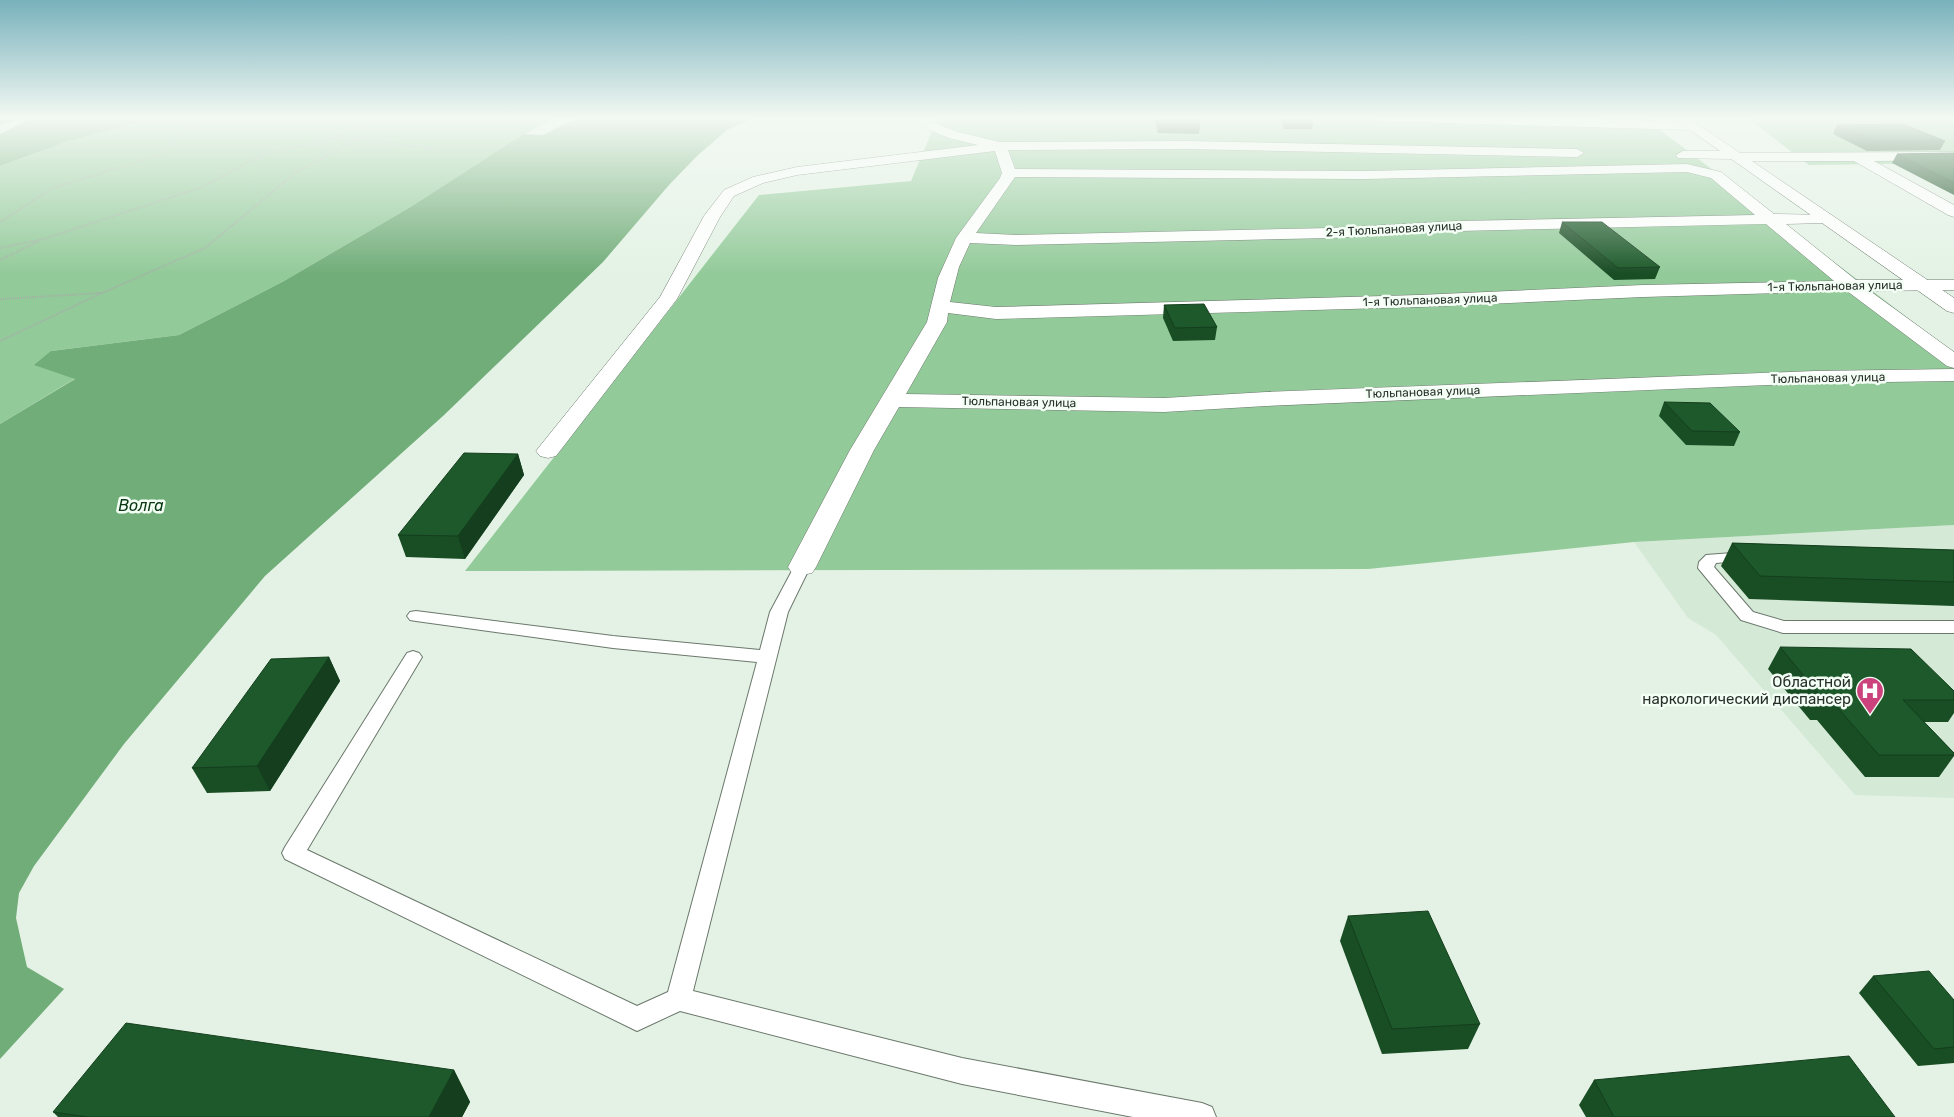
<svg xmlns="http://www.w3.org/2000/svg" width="1954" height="1117" font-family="Rubik,sans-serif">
	<rect width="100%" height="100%" fill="#e4f2e5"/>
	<!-- built -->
	<polygon fill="#d5e9d7" points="1954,525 1954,798 1855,795 1716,635 1688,618 1634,542"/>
	<!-- green -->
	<g fill="#93ca9a">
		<polygon points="159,117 558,117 522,135 412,206 284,281 179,335 51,351 76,378 0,424 0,166 66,142"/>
		<polygon points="938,117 1643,117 1954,353 1954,525 1634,542 1368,569 465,571 759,195 911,181"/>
		<polygon points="1746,117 1954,117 1954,163 1809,165"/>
	</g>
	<!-- water -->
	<g fill="#71ad79">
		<polygon points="0,117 159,117 66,142 0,166 0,134 26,121 25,118 0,125"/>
		<polygon points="558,117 756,117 727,130 697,156 669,185 603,262 443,416 265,576 124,744 34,866 19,893 16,918 27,967 64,989 0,1059 0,424 75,379 34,365 51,351 179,335 284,281 412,206 522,135"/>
	</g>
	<!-- pier -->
	<polygon fill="#e4f2e5" points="558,117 577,118 543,135 525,134"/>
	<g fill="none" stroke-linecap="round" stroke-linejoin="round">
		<defs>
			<g id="service">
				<polygon points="1746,552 1752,554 1754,557 1752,560 1716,563 1714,567 1753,612 1784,621 1954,621 1954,633 1783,633 1741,620 1698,568 1699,562 1706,555"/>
				<polygon points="802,562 808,564 810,567 788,612 693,991 962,1058 1202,1103 1212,1107 1216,1117 1133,1117 962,1084 680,1011 637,1031 285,859 282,853 285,847 407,653 413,651 419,653 422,657 307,850 637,1006 668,992 757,662 613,648 416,621 410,620 407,616 410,612 416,611 613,636 760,650 770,612 794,567 796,564"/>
			</g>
			<g id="minor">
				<polygon points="1375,117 1522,117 1690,122 1696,126 1690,130 1381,121"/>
				<path d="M932,122L958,132L1000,142L1185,141L1577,149L1584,153L1577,157L1185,149L1008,150L1015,169L1365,171L1687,164L1721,172L1774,214L1830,215L1832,218L1830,221L1824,223L1786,224L1856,280H1954V290L1870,291L1954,352V368L1947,366L1847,291L1643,297L1419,307L996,319L948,313L947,322L906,394L1164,398L1266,392L1815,371L1954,369V381L1815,383L1266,406L1164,412L899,407L874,450L816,567L812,573L802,575L792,573L788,567L850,450L927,322L938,278L956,238L1000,178L1002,173L995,151L797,175L763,183L734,196L720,217L677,299L556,456L548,458L540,456L536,451L540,446L660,297L704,216L724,190L753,177L797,167L978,145L949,138L927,129L926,126ZM1687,172L1711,178L1755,215L1458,221L1331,228L1016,235L976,233L1015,177L1365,179ZM1766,224L1834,281L1643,285L1419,295L996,307L950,302L959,267L970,243L1016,245L1331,238L1458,231Z"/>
				<polygon points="1683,151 1733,151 1738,153 1954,152 1954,160 1874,161 1954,205 1954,217 1948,215 1854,161 1736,161 1731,159 1678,158 1676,155"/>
			</g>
			<polygon id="secondary" points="1672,117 1687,117 1954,298 1954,313 1947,311"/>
		</defs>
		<!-- service casing -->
		<use href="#service" stroke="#6b786c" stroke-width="2"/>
		<!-- minor casing -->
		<use href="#minor" stroke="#6b786c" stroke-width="1"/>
		<!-- secondary casing -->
		<use href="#secondary" stroke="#6b786c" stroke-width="1"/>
		<!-- path -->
		<g stroke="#a4b0a5" stroke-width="2" stroke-dasharray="1 1" stroke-linecap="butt">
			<polyline points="357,139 435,149"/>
			<polyline points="0,222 53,188 162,154 201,117"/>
			<polyline points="0,248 44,239 202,187 264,154 333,139"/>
			<polyline points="0,260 39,241"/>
			<polyline points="102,293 205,248 295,173 357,139 333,139 380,117"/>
			<polyline points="0,299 102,293 0,341"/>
		</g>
		<!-- service -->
		<use href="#service" fill="#fff" fill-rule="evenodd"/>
		<!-- minor -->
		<use href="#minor" fill="#fff" fill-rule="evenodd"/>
		<!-- secondary -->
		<use href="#secondary" fill="#fff" fill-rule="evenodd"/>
	</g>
	<!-- wall -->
	<g fill="#194d24">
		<polygon points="1154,117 1199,117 1200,126 1199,134 1158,133"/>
		<polygon points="1280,117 1310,117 1313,125 1312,129 1284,129"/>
		<polygon points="1837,125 1945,141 1940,150 1867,151 1833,134"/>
		<polygon points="1954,153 1954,195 1892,163 1897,154"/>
		<polygon points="1562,222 1660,267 1655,279 1614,280 1559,233"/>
		<polygon points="1164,305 1217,327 1215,340 1173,341 1163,318"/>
		<polygon points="1664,402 1740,432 1734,446 1686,445 1659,416"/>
		<polygon points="518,454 524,475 465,559 406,557 398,535"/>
		<polygon points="1732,543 1954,550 1954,606 1749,599 1721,566"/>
		<polygon points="1780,647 1954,691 1954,713 1948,722 1924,722 1954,753 1954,756 1939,777 1865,777 1817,720 1810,720 1768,669"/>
		<polygon points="329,657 340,681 270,791 207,793 192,768"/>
		<polygon points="1348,916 1480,1024 1468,1049 1382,1054 1340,941"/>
		<polygon points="1873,976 1954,1000 1954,1063 1918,1066 1859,993"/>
		<polygon points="454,1070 470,1102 462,1117 58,1117 53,1112"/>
		<polygon points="1594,1080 1895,1117 1586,1117 1579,1105"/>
	</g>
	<!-- shaded-wall -->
	<g fill="#143e1d">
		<polygon points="518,454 524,475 465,559 458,536"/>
		<polygon points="329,657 340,681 270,791 257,766"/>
		<polygon points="454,1070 470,1102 462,1117 429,1117"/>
	</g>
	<!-- building -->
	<g fill="#1d592a" stroke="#143e1d">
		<polygon points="1157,117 1199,117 1200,126 1158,125"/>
		<polygon points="1282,117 1310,117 1313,125 1285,124"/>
		<polygon points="1903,124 1945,141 1872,141 1837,125"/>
		<polygon points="1954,153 1954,183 1897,154"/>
		<polygon points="1562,222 1602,222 1660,267 1618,268"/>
		<polygon points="1204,304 1217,327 1175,328 1164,305"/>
		<polygon points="1664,402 1710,403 1740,432 1692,431"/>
		<polygon points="464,453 518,454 458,536 398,535"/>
		<polygon points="1732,543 1954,550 1954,582 1760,576"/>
		<polygon points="1780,647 1911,649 1954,691 1954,700 1903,700 1954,753 1954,755 1879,755 1830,699 1823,699"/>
		<polygon points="329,657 257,766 192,768 271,659"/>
		<polygon points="1428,911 1480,1024 1392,1029 1348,916"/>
		<polygon points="1929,971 1954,1000 1954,1047 1934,1049 1873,976"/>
		<polygon points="126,1023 454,1070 429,1117 88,1117 53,1112"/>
		<polygon points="1849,1056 1895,1117 1614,1117 1594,1080"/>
	</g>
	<!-- sky -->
	<linearGradient id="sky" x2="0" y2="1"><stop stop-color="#78b1bc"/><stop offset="0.43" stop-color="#f3f9f3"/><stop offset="1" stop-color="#f3f9f3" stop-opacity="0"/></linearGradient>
	<rect width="1954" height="274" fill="url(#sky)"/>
	<!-- icons -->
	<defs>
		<symbol id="hospital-pin" viewBox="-11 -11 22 30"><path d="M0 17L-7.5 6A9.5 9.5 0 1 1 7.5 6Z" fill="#cb427d" stroke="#f3fff4"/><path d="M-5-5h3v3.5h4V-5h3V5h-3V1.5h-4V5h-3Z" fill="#fff"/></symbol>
	</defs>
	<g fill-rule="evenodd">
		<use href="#hospital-pin" x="1854" y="675" width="32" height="43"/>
	</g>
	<g text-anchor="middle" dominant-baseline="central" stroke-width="5" stroke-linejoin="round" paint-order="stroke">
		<!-- far-street labels -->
		<g font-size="12" fill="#292f2a" stroke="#f3fff4">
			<text transform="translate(1394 229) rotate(-3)">2-я Тюльпановая улица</text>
			<text transform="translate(1835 286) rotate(-1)">1-я Тюльпановая улица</text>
			<text transform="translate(1430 300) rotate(-2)">1-я Тюльпановая улица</text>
			<text transform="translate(1828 378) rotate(-1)">Тюльпановая улица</text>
			<text transform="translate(1423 392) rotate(-2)">Тюльпановая улица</text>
			<text transform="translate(1019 402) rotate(1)">Тюльпановая улица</text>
		</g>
		<!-- poi labels -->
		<g font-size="15" fill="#292f2a" stroke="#f3fff4" text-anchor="end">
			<text x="1851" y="682">Областной<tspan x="1851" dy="17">наркологический диспансер</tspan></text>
		</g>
		<!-- water labels -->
		<g font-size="16" font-style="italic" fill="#093714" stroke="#f3fff4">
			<text x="141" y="505">Волга</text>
		</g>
	</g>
</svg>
